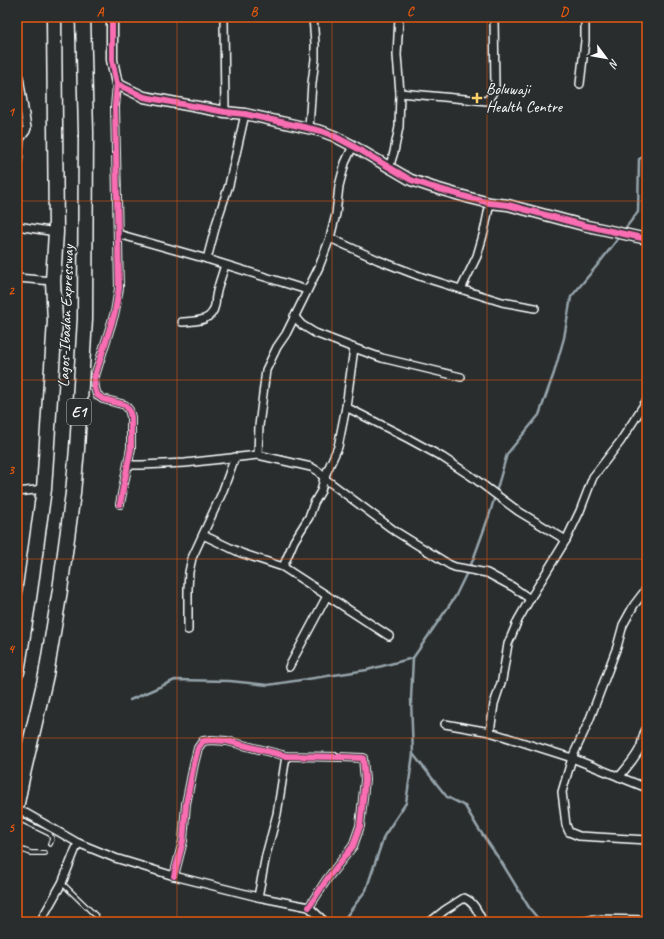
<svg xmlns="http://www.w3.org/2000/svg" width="664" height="939" font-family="Caveat,sans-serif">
	<rect width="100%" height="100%" fill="#2a2d2e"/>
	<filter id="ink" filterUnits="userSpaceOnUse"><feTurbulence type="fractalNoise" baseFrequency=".025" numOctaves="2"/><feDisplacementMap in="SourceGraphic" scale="8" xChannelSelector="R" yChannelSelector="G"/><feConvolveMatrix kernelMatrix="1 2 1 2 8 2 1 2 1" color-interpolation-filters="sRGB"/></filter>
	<g filter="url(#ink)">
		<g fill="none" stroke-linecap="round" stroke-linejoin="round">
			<!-- stream -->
			<g stroke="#95a4ab" stroke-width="2.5">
				<polyline points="624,230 638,212 639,159 647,155"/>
				<polyline points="130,700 175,680 230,681 268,685 367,670 413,658"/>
				<polyline points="413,754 447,797 465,806 478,828 502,863 530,909 541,922"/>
				<polyline points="342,922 366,890 384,836 406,803 413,754 411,699 413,658 455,597 473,560 490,513 507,454 539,415 554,373 564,338 571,297 600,262 620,236"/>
			</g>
			<defs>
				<g id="lane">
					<polyline points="17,818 50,834 52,839 50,844"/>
					<polyline points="17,848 31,853 45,853"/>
					<polyline points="62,883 96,916 98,922"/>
				</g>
				<g id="street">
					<polyline points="224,17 225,112"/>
					<polyline points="17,64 27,128 26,131 20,139 17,175"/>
					<polyline points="117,84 115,107 119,288 115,312 94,379 95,388 97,395 103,399 125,405 129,410 131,417 131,448 120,504"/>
					<polyline points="580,84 585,41 585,17"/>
					<polyline points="400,93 487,101 492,94 495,86 494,17"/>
					<polyline points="309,128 312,83 315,59 315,43 313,17"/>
					<polyline points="389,168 394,152 399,127 400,93 397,55 399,17"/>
					<polyline points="17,226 56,232"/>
					<polyline points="118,234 207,259 307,290"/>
					<polyline points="330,238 378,260 422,277 502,302 535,308"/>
					<polyline points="207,259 217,221 229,185 245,114"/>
					<polyline points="17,278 53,281"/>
					<polyline points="461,289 477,256 484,232 490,203"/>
					<path d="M182,322C196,321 212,322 215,305C216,302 215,299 216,296C218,285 222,275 225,265"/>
					<polyline points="354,348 382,358 461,377"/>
					<polyline points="346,407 409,439 442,457 471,476 518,511 566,540"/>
					<polyline points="258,455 259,426 266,370 277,347 286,334 319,267 330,238 336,214 339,186 345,163 353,146"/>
					<polyline points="128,465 142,465 185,463 258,455 311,467 318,471 324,478 395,531 450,565 455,567 487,573 513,587 530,599"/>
					<polyline points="17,492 44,489"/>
					<polyline points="203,535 241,553 283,567 389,636"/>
					<polyline points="283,567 294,541 309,517 314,503 321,491 324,478 338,447 346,407 354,348 315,333 302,325 294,316"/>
					<polyline points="647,588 634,605 623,625 617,647 589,721 572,758 562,792 566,825 569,832 579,836 647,840"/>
					<polyline points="188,630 188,589 189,572 192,558 222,493 235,457"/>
					<polyline points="289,667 327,596"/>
					<polyline points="445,724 490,732 572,758 647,788"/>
					<polyline points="490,732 494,704 502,680 508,644 518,620 530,599 566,540 580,511 593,477 620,442 647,400"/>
					<path d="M619,777C626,768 635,759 640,748C643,741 642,734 647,728"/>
					<polyline points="17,808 78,843 115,858 174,876 258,897 309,907 325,922"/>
					<polyline points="174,876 183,841 186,804 194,764 198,748 203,741 211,740 227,741 286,756 340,757 363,758 365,780 360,826 353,846 327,879 309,907"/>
					<polyline points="258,897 266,855 277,814 286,756"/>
					<polyline points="40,922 62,883 78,843"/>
					<path d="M430,922L445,910L464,898C474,902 478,912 483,922"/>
					<polyline points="581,922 594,919 647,920"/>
				</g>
				<polyline id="secondary" points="112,17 112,60 117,84 144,97 225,112 245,114 321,131 334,136 353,146 411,180 432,187 470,198 490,203 508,205 583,225 647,239"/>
				<g id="highway">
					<polyline points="17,672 29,598 44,489 55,321 53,281 56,232 54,17"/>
					<polyline points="17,803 22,778 46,675 60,590 73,493 77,449 85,319 86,132 83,17"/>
				</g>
			</defs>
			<!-- lane casing -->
			<use href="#lane" stroke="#fff" stroke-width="6"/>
			<!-- street casing -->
			<use href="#street" stroke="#fff" stroke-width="10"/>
			<!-- secondary casing -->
			<use href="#secondary" stroke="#fff" stroke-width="13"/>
			<!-- highway casing -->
			<use href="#highway" stroke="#fff" stroke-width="17"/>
			<!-- lane -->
			<use href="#lane" stroke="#2a2d2e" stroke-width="3.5"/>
			<!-- street -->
			<use href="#street" stroke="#2a2d2e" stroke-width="7"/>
			<!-- secondary -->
			<use href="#secondary" stroke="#2a2d2e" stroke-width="10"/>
			<!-- highway -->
			<use href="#highway" stroke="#2a2d2e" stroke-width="14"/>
			<defs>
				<g id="cycleway">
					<polyline points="112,17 112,60 117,84 144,97 225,112 245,114 321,131 334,136 353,146 411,180 432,187 470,198 490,203 508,205 583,225 647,239"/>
					<polyline points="117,84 115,107 119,288 115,312 94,379 95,388 97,395 103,399 125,405 129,410 131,417 131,448 120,504"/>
					<polyline points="174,876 183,841 186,804 194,764 198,748 203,741 211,740 227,741 286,756 340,757 363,758 365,780 360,826 353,846 327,879 309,907"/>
				</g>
			</defs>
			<!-- cycleway casing -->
			<use href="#cycleway" stroke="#2a2d2e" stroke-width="8"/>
			<!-- cycleway -->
			<use href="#cycleway" stroke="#f96db3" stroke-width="6"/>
		</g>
	</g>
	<!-- grid -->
	<path fill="none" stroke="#e8590c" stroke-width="1" stroke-opacity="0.55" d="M177,17V922M332,17V922M487,17V922M17,201H647M17,380H647M17,559H647M17,738H647"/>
	<!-- markers -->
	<path fill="#ffd166" stroke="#2a2d2e" stroke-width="1.5" d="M475 92h4v4h4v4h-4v4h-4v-4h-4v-4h4z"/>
	<g text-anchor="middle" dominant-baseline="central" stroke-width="3" stroke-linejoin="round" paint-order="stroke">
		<!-- shield labels -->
		<rect fill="#2a2d2e" stroke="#bfc0c0" stroke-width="1" x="67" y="399" width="24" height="26" rx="3"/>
		<g font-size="15" font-weight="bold" fill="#fff">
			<text x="79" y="412">E1</text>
		</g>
		<!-- poi labels -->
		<g font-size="16" fill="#fff" stroke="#2a2d2e" text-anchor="start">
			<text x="486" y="89">Boluwaji<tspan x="486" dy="18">Health Centre</tspan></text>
		</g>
		<!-- street labels -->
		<g font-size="16" fill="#fff" stroke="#2a2d2e">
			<text transform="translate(66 316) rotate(-88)">Lagos-Ibadan Expressway</text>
		</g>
	</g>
	<!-- margin -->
	<rect width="664" height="939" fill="none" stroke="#2a2d2e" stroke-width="44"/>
	<!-- north arrow -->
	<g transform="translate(606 58) rotate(122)" stroke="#2a2d2e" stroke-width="3" paint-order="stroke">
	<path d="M0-3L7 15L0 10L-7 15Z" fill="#ffffff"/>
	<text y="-6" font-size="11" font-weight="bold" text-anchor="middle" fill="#ffffff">N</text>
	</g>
	<rect x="22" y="22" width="620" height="895" fill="none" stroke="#e8590c" stroke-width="1.5"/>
	<g font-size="13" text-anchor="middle" font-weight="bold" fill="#e8590c">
		<text x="100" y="16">A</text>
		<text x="254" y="16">B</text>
		<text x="410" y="16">C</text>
		<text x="564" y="16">D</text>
		<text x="11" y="116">1</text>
		<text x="11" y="295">2</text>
		<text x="11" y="474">3</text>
		<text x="11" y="653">4</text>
		<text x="11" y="832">5</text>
	</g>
</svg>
